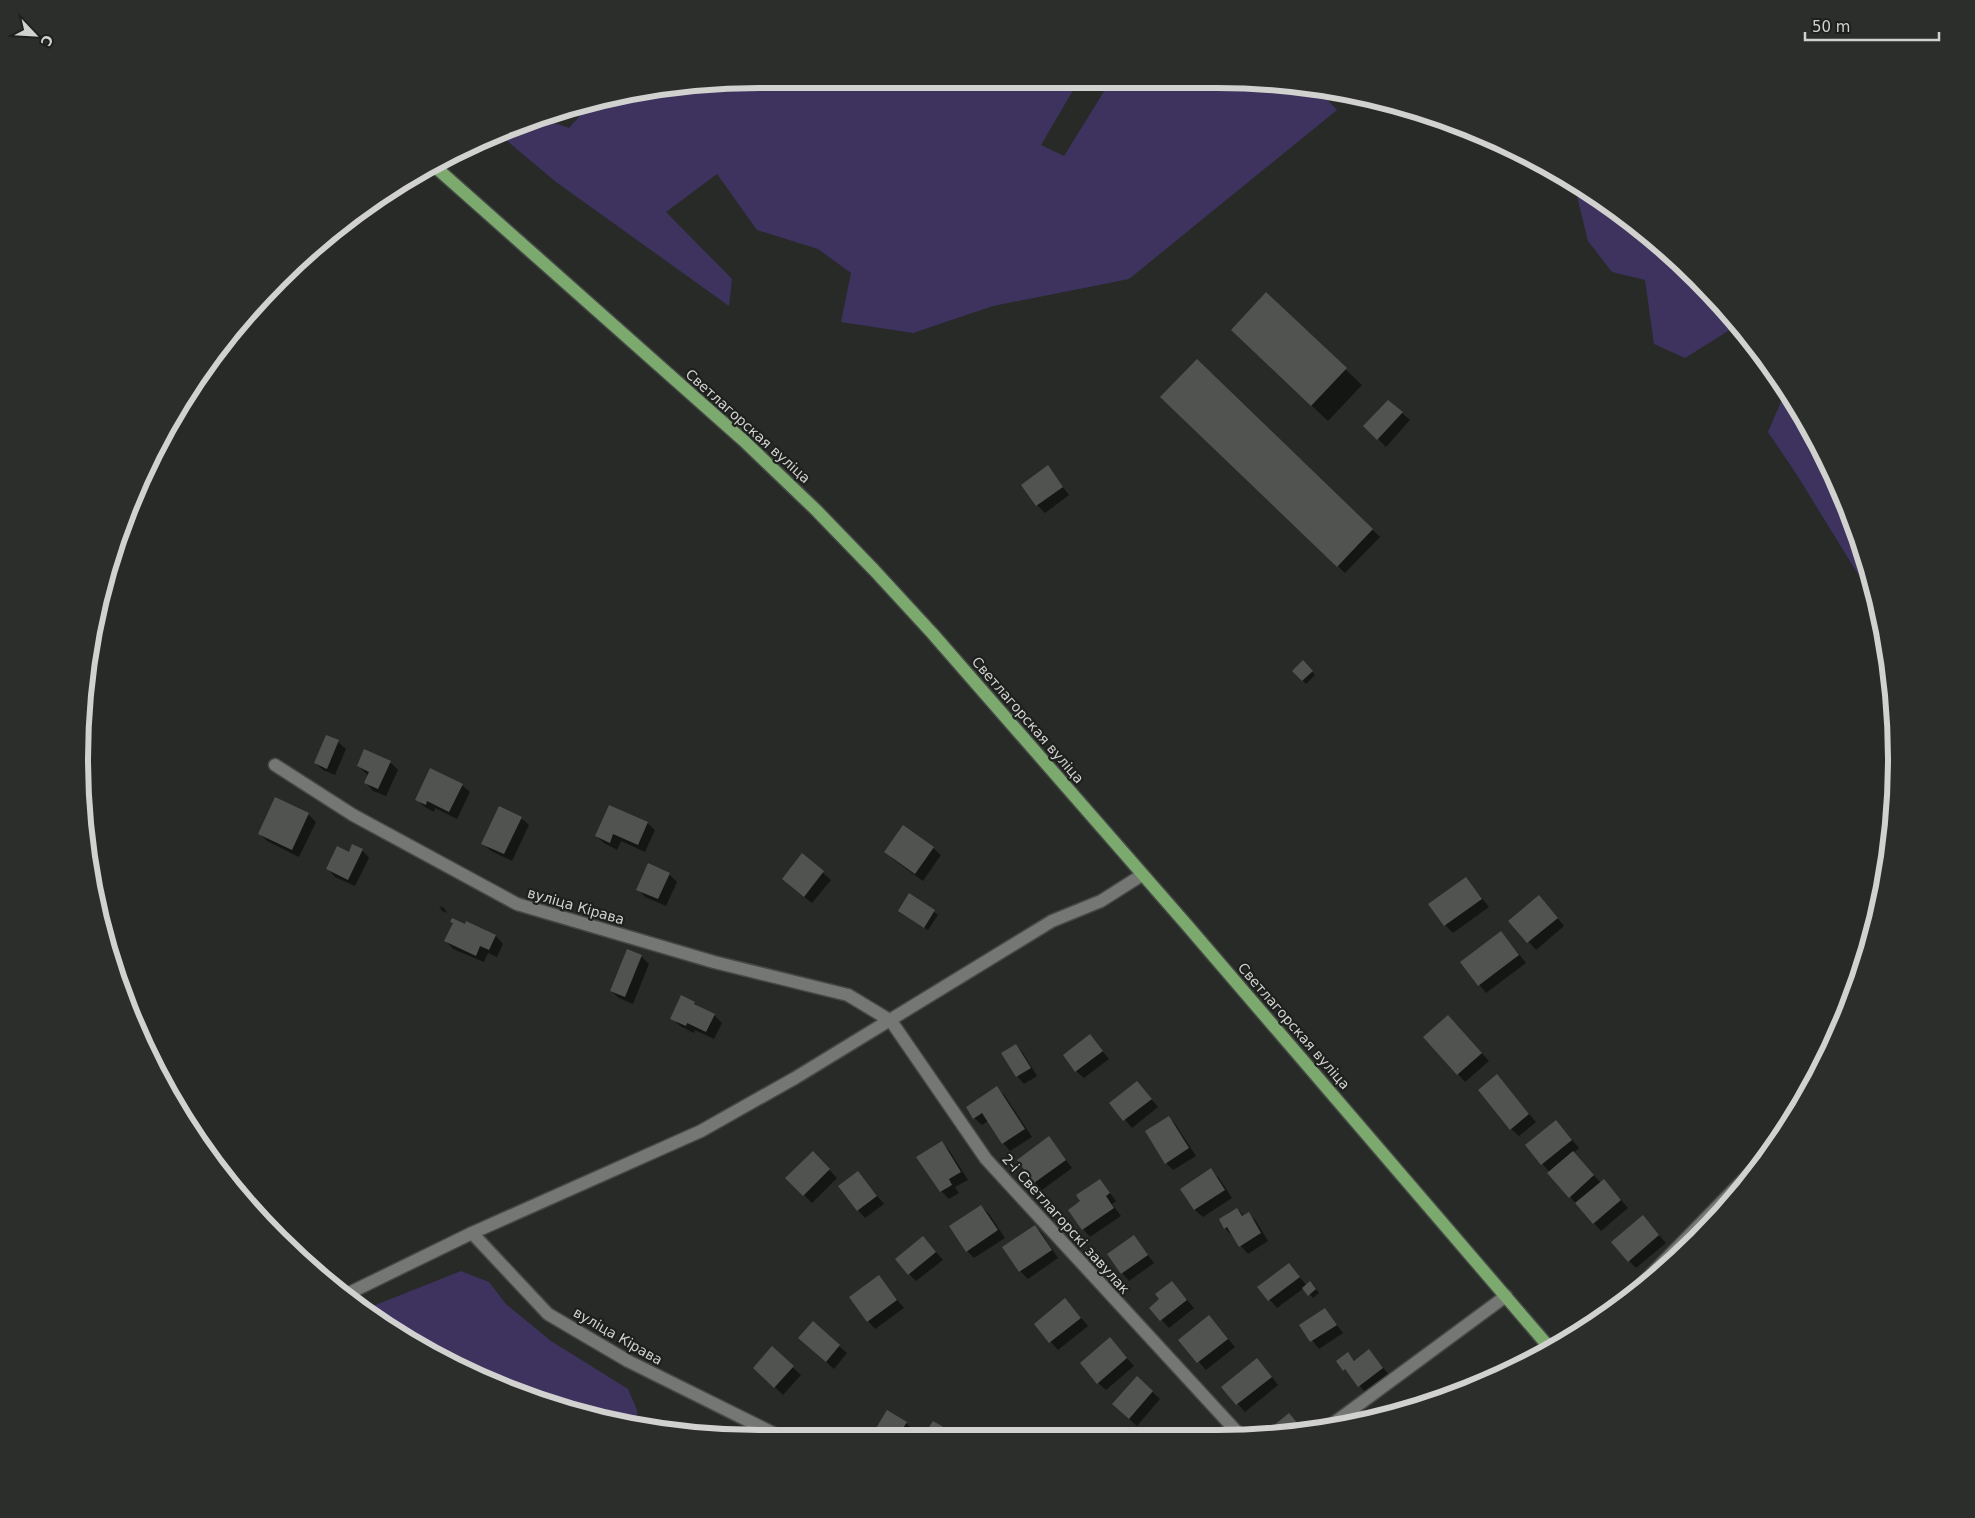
<svg xmlns="http://www.w3.org/2000/svg" width="1975" height="1518" font-family="'DejaVu Sans',sans-serif">
	<rect width="100%" height="100%" fill="#272a27"/>
	<!-- green -->
	<g fill="#3e335e">
		<polygon points="759,79 1079,80 1041,145 1064,156 1111,80 1260,80 1318,90 1337,110 1129,279 993,306 913,333 841,322 851,273 818,249 757,230 717,174 666,212 732,279 729,306 556,182 501,136 543,119 569,128 594,100"/>
		<polygon points="1574,184 1630,219 1697,278 1736,326 1685,358 1654,344 1645,280 1612,272 1588,241"/>
		<polygon points="1786,390 1844,498 1877,605 1797,475 1768,432"/>
		<polygon points="461,1271 489,1282 506,1304 551,1341 628,1389 637,1410 636,1425 540,1403 381,1325 365,1311 373,1306"/>
	</g>
	<!-- shadow -->
	<g fill="#0007">
		<polygon points="1266,294 1362,385 1328,421 1248,346"/>
		<polygon points="1197,361 1380,537 1345,573 1162,397"/>
		<polygon points="1402,413 1410,420 1386,447 1365,426"/>
		<polygon points="1047,467 1069,495 1045,513 1037,505"/>
		<polygon points="1303,662 1315,675 1306,684 1294,671"/>
		<polygon points="327,736 338,742 346,749 335,775 323,770 315,763"/>
		<polygon points="390,762 398,770 386,796 373,791 366,783 369,776 358,766"/>
		<polygon points="462,785 470,792 457,819 435,808 434,812 425,807 417,800"/>
		<polygon points="276,799 308,814 316,822 299,857 267,841 259,833"/>
		<polygon points="521,818 529,825 512,861 491,851 483,844"/>
		<polygon points="647,823 655,830 645,852 621,841 617,850 604,843 596,836"/>
		<polygon points="933,848 941,855 923,881 894,860 886,852"/>
		<polygon points="362,850 369,858 355,886 335,877 328,869 349,854"/>
		<polygon points="802,855 831,880 812,903 791,886"/>
		<polygon points="669,874 677,882 666,906 645,897 638,889"/>
		<polygon points="1466,879 1489,907 1453,933 1445,925"/>
		<polygon points="910,895 938,915 928,930 903,914"/>
		<polygon points="1547,905 1564,926 1536,950 1510,921"/>
		<polygon points="439,906 444,908 447,913 442,911"/>
		<polygon points="467,923 496,936 503,944 497,957 488,953 484,962 453,949 446,941"/>
		<polygon points="1501,932 1526,963 1486,993 1461,962"/>
		<polygon points="641,956 649,964 633,1004 619,998 611,991"/>
		<polygon points="694,1003 701,1009 714,1015 722,1023 714,1039 695,1030 694,1033 680,1026 672,1018"/>
		<polygon points="1456,1024 1489,1061 1465,1082 1458,1074"/>
		<polygon points="1090,1036 1109,1059 1084,1078 1076,1071"/>
		<polygon points="1016,1045 1023,1053 1037,1076 1024,1084 1017,1076"/>
		<polygon points="1137,1082 1158,1107 1132,1128 1111,1103"/>
		<polygon points="1504,1084 1536,1122 1519,1136 1511,1129"/>
		<polygon points="997,1088 1005,1096 1032,1137 1010,1151 1003,1143 988,1121 982,1125 974,1118"/>
		<polygon points="1169,1117 1176,1125 1196,1156 1173,1170 1166,1163"/>
		<polygon points="1556,1121 1579,1148 1573,1153 1601,1183 1611,1188 1628,1208 1601,1231 1570,1197 1527,1145"/>
		<polygon points="1049,1138 1072,1168 1042,1190 1035,1183"/>
		<polygon points="942,1143 949,1150 968,1180 955,1187 959,1193 949,1199 941,1191"/>
		<polygon points="813,1153 837,1178 812,1203 787,1178"/>
		<polygon points="1211,1170 1219,1178 1232,1198 1203,1217 1195,1210 1182,1189"/>
		<polygon points="858,1172 884,1204 865,1218 858,1210"/>
		<polygon points="1100,1180 1116,1201 1112,1204 1121,1216 1090,1237 1083,1229 1082,1201"/>
		<polygon points="981,1206 989,1214 1005,1238 974,1258 967,1251"/>
		<polygon points="1237,1209 1244,1216 1248,1213 1256,1221 1268,1241 1248,1254 1225,1228"/>
		<polygon points="1650,1225 1666,1243 1636,1268 1629,1261"/>
		<polygon points="1035,1226 1042,1234 1058,1258 1028,1279 1020,1271"/>
		<polygon points="923,1237 943,1260 916,1281 909,1274"/>
		<polygon points="1134,1237 1154,1263 1129,1281 1122,1273"/>
		<polygon points="1289,1264 1307,1286 1314,1286 1319,1293 1313,1298 1304,1288 1277,1308 1259,1287"/>
		<polygon points="879,1277 904,1308 875,1329 868,1321"/>
		<polygon points="1172,1282 1194,1308 1169,1328 1151,1308 1161,1300"/>
		<polygon points="1072,1307 1088,1326 1058,1350 1035,1324"/>
		<polygon points="1325,1309 1343,1333 1319,1349 1301,1326"/>
		<polygon points="1209,1317 1235,1347 1206,1370 1180,1340"/>
		<polygon points="799,1338 839,1346 847,1353 834,1369"/>
		<polygon points="1117,1347 1134,1366 1106,1390 1098,1383"/>
		<polygon points="772,1348 801,1375 783,1395 762,1375"/>
		<polygon points="1369,1351 1390,1376 1367,1394 1338,1361 1347,1353 1355,1361"/>
		<polygon points="1264,1367 1278,1385 1245,1412 1223,1387"/>
		<polygon points="1137,1378 1160,1399 1137,1426 1121,1412"/>
		<polygon points="888,1412 906,1423 914,1431 912,1433 875,1433"/>
		<polygon points="1297,1423 1305,1433 1270,1433 1269,1431"/>
	</g>
	<!-- building -->
	<g fill="#505350">
		<polygon points="1266,292 1347,368 1311,406 1231,330"/>
		<polygon points="1197,359 1373,529 1337,567 1160,397"/>
		<polygon points="1388,400 1403,412 1377,440 1363,426"/>
		<polygon points="1048,465 1063,487 1036,506 1021,485"/>
		<polygon points="1303,660 1313,671 1302,681 1292,671"/>
		<polygon points="326,735 339,740 327,769 314,763"/>
		<polygon points="364,749 391,761 378,789 364,783 369,772 357,766"/>
		<polygon points="430,768 463,784 449,812 427,801 426,805 415,800"/>
		<polygon points="275,797 309,813 292,850 258,834"/>
		<polygon points="609,805 648,822 638,845 613,834 610,843 595,836"/>
		<polygon points="499,806 522,817 504,854 481,844"/>
		<polygon points="903,825 934,847 915,874 884,852"/>
		<polygon points="352,844 363,849 348,880 326,869 337,846 349,852"/>
		<polygon points="802,853 824,871 804,897 782,879"/>
		<polygon points="648,863 670,873 658,899 636,890"/>
		<polygon points="1466,877 1482,899 1444,926 1428,904"/>
		<polygon points="909,893 935,910 924,928 898,911"/>
		<polygon points="1539,895 1558,918 1527,943 1508,921"/>
		<polygon points="452,918 465,924 466,921 496,935 489,950 480,946 476,956 444,941 453,923 450,922"/>
		<polygon points="1501,931 1519,955 1478,986 1460,962"/>
		<polygon points="627,949 642,955 625,997 610,991"/>
		<polygon points="681,995 695,1002 694,1004 715,1014 706,1032 687,1023 686,1026 670,1019"/>
		<polygon points="1448,1015 1482,1053 1457,1075 1423,1037"/>
		<polygon points="1090,1034 1103,1051 1075,1072 1063,1055"/>
		<polygon points="1016,1044 1031,1068 1016,1077 1001,1053"/>
		<polygon points="1497,1074 1529,1114 1510,1130 1478,1090"/>
		<polygon points="1137,1081 1152,1099 1123,1121 1109,1103"/>
		<polygon points="997,1086 1025,1129 1002,1144 982,1113 973,1119 966,1107"/>
		<polygon points="1169,1116 1189,1148 1165,1164 1145,1131"/>
		<polygon points="1556,1120 1572,1140 1541,1165 1525,1145"/>
		<polygon points="1049,1136 1066,1160 1034,1183 1017,1160"/>
		<polygon points="942,1141 961,1172 949,1179 952,1185 940,1192 916,1157"/>
		<polygon points="813,1151 830,1169 803,1196 785,1178"/>
		<polygon points="1573,1151 1594,1175 1569,1198 1547,1173"/>
		<polygon points="1211,1168 1225,1190 1194,1210 1180,1189"/>
		<polygon points="858,1171 877,1196 857,1211 838,1186"/>
		<polygon points="1100,1179 1110,1193 1106,1196 1114,1208 1082,1230 1068,1210 1080,1201 1076,1195"/>
		<polygon points="1604,1179 1621,1200 1593,1224 1575,1203"/>
		<polygon points="981,1205 998,1230 966,1252 949,1226"/>
		<polygon points="1237,1208 1242,1216 1249,1212 1261,1233 1239,1247 1227,1227 1224,1229 1219,1219"/>
		<polygon points="1643,1215 1659,1235 1628,1262 1611,1242"/>
		<polygon points="1035,1225 1052,1250 1019,1272 1002,1247"/>
		<polygon points="1134,1235 1148,1255 1121,1274 1107,1254"/>
		<polygon points="923,1236 936,1252 908,1275 895,1259"/>
		<polygon points="1289,1263 1300,1277 1268,1301 1257,1287"/>
		<polygon points="879,1275 897,1300 867,1322 849,1297"/>
		<polygon points="1172,1281 1187,1300 1160,1321 1149,1308 1159,1299 1155,1294"/>
		<polygon points="1310,1281 1316,1289 1308,1296 1302,1288"/>
		<polygon points="1065,1298 1081,1318 1049,1343 1034,1324"/>
		<polygon points="1325,1308 1337,1325 1310,1342 1299,1325"/>
		<polygon points="1209,1315 1228,1339 1197,1363 1178,1340"/>
		<polygon points="813,1321 840,1345 826,1362 798,1338"/>
		<polygon points="1110,1337 1127,1358 1097,1384 1080,1363"/>
		<polygon points="772,1346 794,1366 774,1388 753,1368"/>
		<polygon points="1369,1349 1383,1368 1358,1387 1345,1369 1343,1371 1336,1361 1348,1352 1354,1361"/>
		<polygon points="1257,1358 1272,1377 1236,1405 1221,1387"/>
		<polygon points="1137,1376 1153,1391 1129,1419 1112,1404"/>
		<polygon points="1414,1402 1418,1407 1402,1411"/>
		<polygon points="887,1410 907,1422 900,1433 873,1433"/>
		<polygon points="1289,1413 1303,1430 1299,1433 1269,1433 1267,1431"/>
		<polygon points="933,1421 954,1433 925,1433"/>
	</g>
	<g fill="none" stroke-linecap="round" stroke-linejoin="round">
		<defs>
			<g id="minor">
				<polyline points="275,765 353,815 517,904 714,962 848,995 891,1021 986,1159 1238,1433"/>
				<polyline points="472,1233 548,1314 628,1361 773,1433"/>
				<polyline points="1636,1290 1759,1164"/>
				<polyline points="345,1295 472,1233 701,1131 795,1078 1052,921 1101,901 1142,875"/>
				<polyline points="1327,1428 1506,1296"/>
			</g>
			<polyline id="major" points="432,164 744,441 816,510 874,570 932,633 1186,924 1549,1347"/>
		</defs>
		<!-- minor casing -->
		<use href="#minor" stroke="#464846" stroke-width="15"/>
		<!-- major casing -->
		<use href="#major" stroke="#464846" stroke-width="15"/>
		<!-- minor -->
		<use href="#minor" stroke="#747773" stroke-width="12"/>
		<!-- major -->
		<use href="#major" stroke="#7ba96e" stroke-width="12"/>
	</g>
	<g text-anchor="middle" dominant-baseline="central" stroke-width="4.5" stroke-linejoin="round" paint-order="stroke">
		<!-- street labels -->
		<g font-size="14" fill="#d1d2d0" stroke="#1e201d">
			<text transform="translate(748 426) rotate(42)">Светлагорская вуліца</text>
			<text transform="translate(1028 720) rotate(49)">Светлагорская вуліца</text>
			<text transform="translate(576 906) rotate(16)">вуліца Кірава</text>
			<text transform="translate(1294 1026) rotate(49)">Светлагорская вуліца</text>
			<text transform="translate(1066 1224) rotate(48)">2-і Светлагорскі завулак</text>
			<text transform="translate(618 1336) rotate(30)">вуліца Кірава</text>
		</g>
	</g>
	<!-- crop -->
	<path d="M0 0H1975V1518H0ZM759 88H1217A671 671 0 0 1 1888 759V759A671 671 0 0 1 1217 1430H759A671 671 0 0 1 88 759V759A671 671 0 0 1 759 88Z" fill="#2c2e2b" fill-rule="evenodd"/>
	<path fill="none" stroke="#d1d2d0" stroke-width="6" d="M759 88H1217A671 671 0 0 1 1888 759V759A671 671 0 0 1 1217 1430H759A671 671 0 0 1 88 759V759A671 671 0 0 1 759 88Z"/>
	<!-- north arrow -->
	<g transform="translate(35 35) rotate(115)" stroke="#1e201d" stroke-width="4" paint-order="stroke">
	<path d="M0-4L9 19L0 12L-9 19Z" fill="#d1d2d0"/>
	<text y="-8" font-size="14" font-weight="bold" text-anchor="middle" fill="#d1d2d0">С</text>
	</g>
	<!-- scale -->
	<path d="M1805 32v8h134v-8" fill="none" stroke="#d1d2d0" stroke-width="2.5"/>
	<text x="1812" y="32" font-size="15" fill="#d1d2d0" stroke="#1e201d" stroke-width="4" paint-order="stroke">50 m</text>
</svg>
